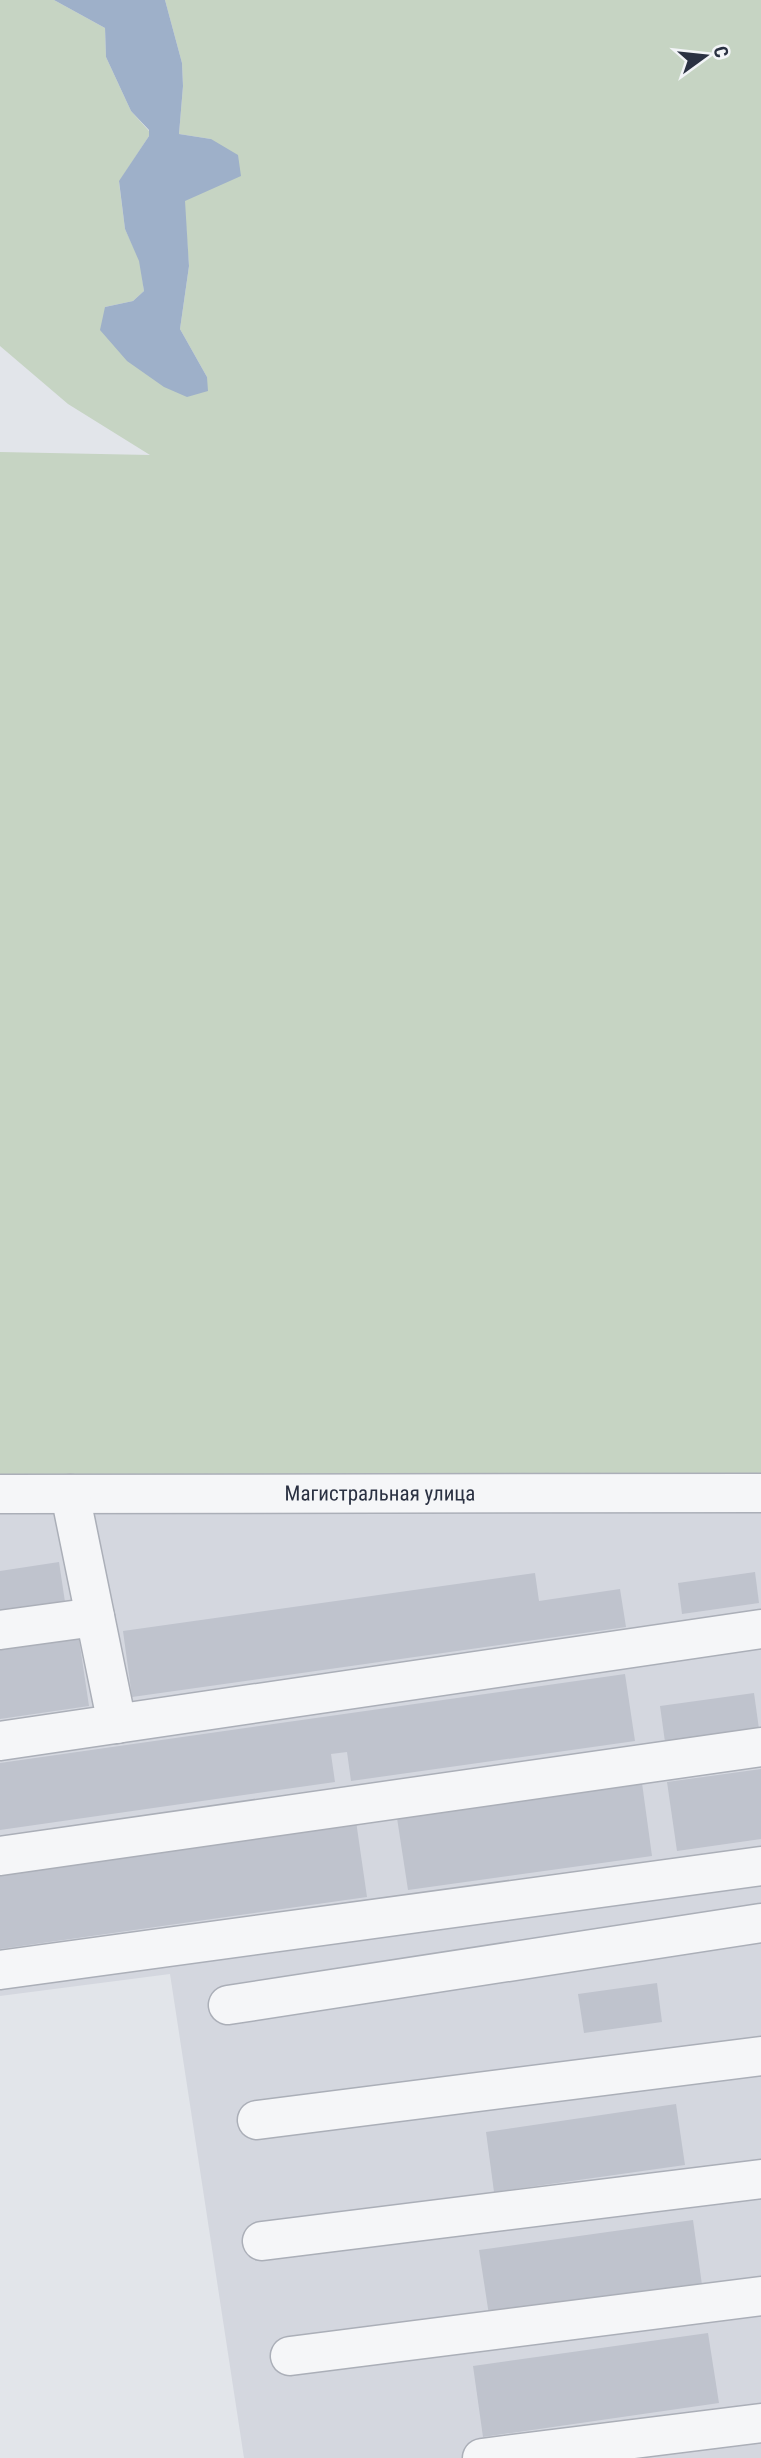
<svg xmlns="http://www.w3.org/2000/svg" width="761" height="2458" font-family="'Roboto Condensed',sans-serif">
	<rect width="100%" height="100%" fill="#e2e5ea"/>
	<!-- built -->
	<polygon fill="#d4d7df" points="761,1497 761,2458 244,2458 170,1974 0,1996 0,1500"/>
	<!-- green -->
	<polygon fill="#c6d4c3" points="0,0 54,0 105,28 106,57 131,111 149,131 149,136 119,182 125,229 140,261 144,291 133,301 105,307 207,377 180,329 189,266 184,201 211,139 179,134 183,86 182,63 165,0 761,0 761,1484 0,1474 0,452 150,455 68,404 0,346"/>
	<!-- water -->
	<polygon fill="#9eb0c9" points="54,0 165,0 182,63 183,86 179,134 211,139 238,155 241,176 185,201 189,266 180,329 207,377 208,391 187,397 164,387 127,361 100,330 105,307 133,301 144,291 139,261 125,229 119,181 149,136 149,130 131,111 106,57 105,28"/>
	<!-- building -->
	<g fill="#bfc3cd">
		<polygon points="59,1562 65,1602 0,1611 0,1571"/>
		<polygon points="755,1572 759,1603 682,1614 678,1583"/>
		<polygon points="535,1573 539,1601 620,1589 626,1627 132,1697 123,1631"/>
		<polygon points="79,1639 89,1706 0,1719 0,1650"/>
		<polygon points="625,1674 635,1741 351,1781 347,1752 331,1754 335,1782 0,1830 0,1763"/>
		<polygon points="754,1693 759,1729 665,1742 660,1706"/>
		<polygon points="761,1769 761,1839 677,1851 667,1782"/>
		<polygon points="642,1783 652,1856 408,1890 397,1818"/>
		<polygon points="356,1821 367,1897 0,1949 0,1872"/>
		<polygon points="657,1983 662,2022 584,2033 578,1994"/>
		<polygon points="676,2104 685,2165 494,2192 486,2132"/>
		<polygon points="693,2220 702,2285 489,2315 479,2250"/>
		<polygon points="708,2333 719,2403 483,2437 473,2366"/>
	</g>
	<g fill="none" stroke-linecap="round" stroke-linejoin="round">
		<defs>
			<g id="minor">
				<path id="s1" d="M0,1494L761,1493"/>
				<polyline points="70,1494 117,1724"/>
				<polyline points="0,1630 95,1617"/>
				<polyline points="0,1741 761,1629"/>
				<polyline points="0,1856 761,1747"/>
				<polyline points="0,1970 761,1866"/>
				<polyline points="228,2005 761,1923"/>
				<polyline points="257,2120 761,2056"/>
				<polyline points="262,2241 761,2179"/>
				<polyline points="290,2356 761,2296"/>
				<polyline points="482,2458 761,2423"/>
			</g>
		</defs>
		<!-- minor casing -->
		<use href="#minor" stroke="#abafb8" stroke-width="41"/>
		<!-- minor -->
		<use href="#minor" stroke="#f5f6f8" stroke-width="38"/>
	</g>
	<g text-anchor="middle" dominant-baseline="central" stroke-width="5" stroke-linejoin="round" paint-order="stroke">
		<!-- street labels -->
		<g font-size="21" fill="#2a3142" stroke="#f2f4f7">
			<text stroke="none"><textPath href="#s1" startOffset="380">Магистральная улица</textPath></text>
		</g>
	</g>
	<!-- north arrow -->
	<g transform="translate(705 56) rotate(75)" stroke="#f2f4f7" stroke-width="5" paint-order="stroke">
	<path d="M0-5L12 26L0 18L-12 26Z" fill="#2a3142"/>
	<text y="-10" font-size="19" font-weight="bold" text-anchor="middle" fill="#2a3142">С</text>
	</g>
</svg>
